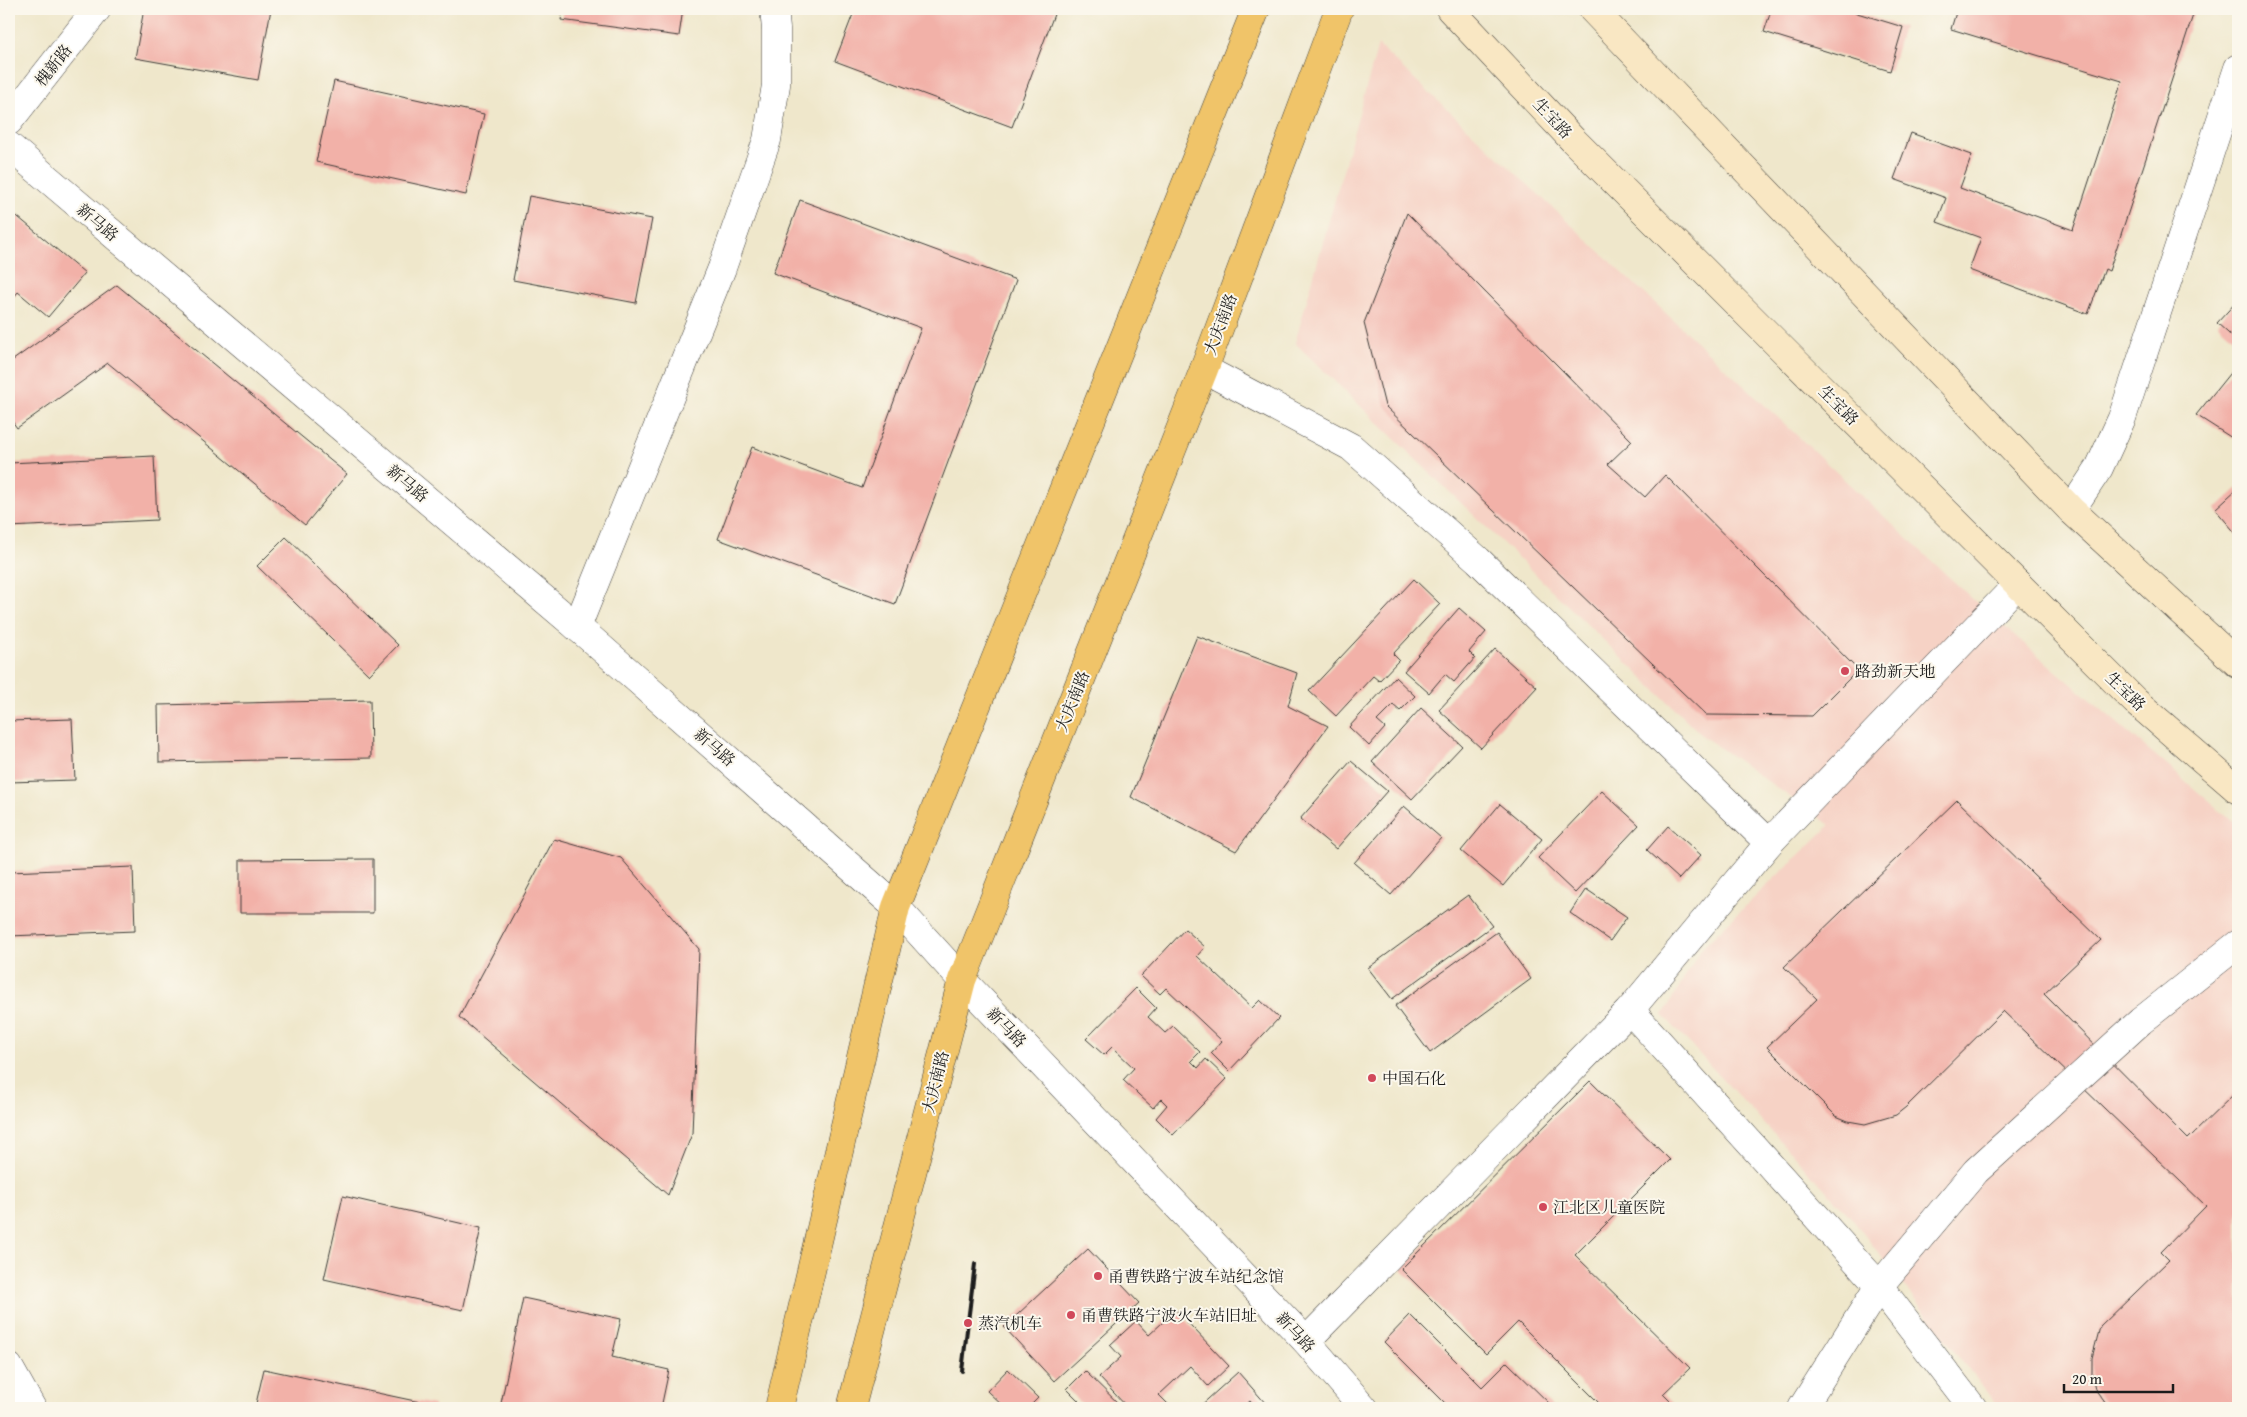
<svg xmlns="http://www.w3.org/2000/svg" width="2247" height="1417" font-family="'Gentium Book Plus','Noto Serif SC',serif">
	<rect width="100%" height="100%" fill="#fbf7ec"/>
	<filter id="ink" filterUnits="userSpaceOnUse"><feTurbulence type="fractalNoise" baseFrequency=".02" numOctaves="2"/><feDisplacementMap in="SourceGraphic" scale="10" xChannelSelector="R" yChannelSelector="G"/><feConvolveMatrix kernelMatrix="1 2 1 2 8 2 1 2 1" color-interpolation-filters="sRGB"/></filter>
	<filter id="wash" filterUnits="userSpaceOnUse"><feTurbulence type="fractalNoise" baseFrequency=".0096" numOctaves="4" result="noise"/><feDisplacementMap in="SourceGraphic" scale="20" xChannelSelector="R" yChannelSelector="G"/><feGaussianBlur stdDeviation="1.12" result="paint"/><feColorMatrix in="noise" values="0 0 0 0 0 0 0 0 0 0 0 0 0 0 0 0 0 1.4 0 .05"/><feComposite in="paint" operator="in"/></filter>
	<g filter="url(#wash)">
		<rect width="100%" height="100%" fill="#efe7cb"/>
		<!-- built -->
		<polygon fill="#f6d2c5" points="1378,45 1979,605 2238,826 2238,1408 1999,1408 1849,1215 1663,1015 1701,949 1830,825 1703,736 1295,343"/>
		<g id="blocks">
			<!-- building -->
			<g fill="#f2b1a8">
				<polygon points="144,9 271,9 258,80 135,58"/>
				<polygon points="563,9 683,9 679,36 561,20"/>
				<polygon points="855,9 978,10 1056,9 1012,127 835,61"/>
				<polygon points="1765,9 1844,9 1903,27 1890,71 1764,32 1771,11"/>
				<polygon points="1957,9 2195,9 2109,271 2105,269 2088,314 1969,270 1981,238 1937,222 1946,198 1894,179 1911,133 1972,155 1960,188 2073,230 2122,81 1951,29"/>
				<polygon points="334,81 484,114 466,195 316,162"/>
				<polygon points="529,196 652,219 636,303 513,280"/>
				<polygon points="800,200 1016,280 895,604 718,539 752,447 862,488 921,328 773,273"/>
				<polygon points="12,212 85,273 48,317 18,292 9,303 9,215"/>
				<polygon points="1407,213 1632,441 1608,464 1645,497 1665,475 1858,670 1812,716 1706,715 1385,406 1364,323"/>
				<polygon points="117,285 347,474 305,525 108,363 17,428 9,417 9,363"/>
				<polygon points="2238,300 2238,342 2217,323"/>
				<polygon points="2238,363 2238,431 2232,438 2196,415"/>
				<polygon points="154,456 157,520 9,527 9,463"/>
				<polygon points="2238,488 2238,536 2215,509"/>
				<polygon points="286,537 398,645 369,675 257,566"/>
				<polygon points="1414,579 1440,604 1393,654 1399,660 1379,681 1373,676 1336,716 1309,691"/>
				<polygon points="1459,608 1486,632 1469,652 1475,658 1454,682 1445,674 1429,693 1404,671"/>
				<polygon points="1197,636 1297,673 1288,706 1328,726 1236,851 1131,797"/>
				<polygon points="1495,649 1537,687 1481,748 1439,710"/>
				<polygon points="1395,677 1415,696 1400,711 1393,705 1377,721 1385,728 1369,746 1349,727"/>
				<polygon points="370,700 371,758 159,762 158,705"/>
				<polygon points="1421,708 1462,746 1412,799 1372,762"/>
				<polygon points="72,719 75,780 9,782 9,721"/>
				<polygon points="1351,761 1387,791 1336,849 1300,819"/>
				<polygon points="1602,791 1639,825 1575,893 1538,858"/>
				<polygon points="1957,800 2101,940 2044,994 2188,1139 2238,1090 2238,1408 2109,1408 2095,1389 2092,1375 2092,1358 2100,1327 2169,1260 2161,1252 2206,1206 2003,1011 1906,1107 1896,1115 1865,1124 1848,1121 1836,1116 1767,1047 1817,999 1784,967"/>
				<polygon points="1500,804 1542,839 1503,886 1461,851"/>
				<polygon points="1404,806 1441,838 1391,895 1354,863"/>
				<polygon points="1668,826 1701,855 1679,879 1647,850"/>
				<polygon points="554,839 621,858 699,949 692,1134 668,1195 459,1017"/>
				<polygon points="373,859 373,913 240,913 240,860"/>
				<polygon points="133,867 135,931 9,936 9,872"/>
				<polygon points="1586,889 1627,917 1610,941 1570,913"/>
				<polygon points="1468,895 1492,926 1392,999 1368,968"/>
				<polygon points="1185,929 1205,947 1197,956 1252,1008 1260,1000 1279,1018 1229,1071 1211,1053 1222,1041 1166,988 1160,994 1141,976"/>
				<polygon points="1497,932 1531,979 1430,1053 1395,1006"/>
				<polygon points="1136,988 1156,1008 1148,1017 1165,1033 1173,1026 1200,1052 1191,1061 1198,1068 1206,1059 1227,1079 1173,1135 1156,1118 1167,1105 1161,1099 1153,1108 1123,1080 1134,1068 1112,1047 1104,1055 1086,1039"/>
				<polygon points="1590,1081 1670,1160 1575,1255 1690,1368 1663,1394 1677,1408 1604,1408 1518,1322 1486,1354 1401,1269"/>
				<polygon points="343,1196 481,1228 463,1310 324,1279"/>
				<polygon points="1088,1249 1139,1303 1054,1381 1004,1327"/>
				<polygon points="523,1298 621,1319 612,1357 669,1370 661,1408 500,1408"/>
				<polygon points="1176,1310 1229,1366 1208,1386 1190,1366 1159,1395 1172,1408 1128,1408 1099,1377 1121,1357 1110,1345 1136,1321 1149,1335"/>
				<polygon points="1410,1315 1482,1387 1507,1362 1554,1408 1450,1408 1384,1342"/>
				<polygon points="264,1369 434,1405 434,1408 255,1408"/>
				<polygon points="1008,1369 1038,1398 1028,1408 1005,1408 987,1391"/>
				<polygon points="1085,1371 1123,1408 1086,1408 1067,1389"/>
				<polygon points="1238,1372 1267,1405 1264,1408 1256,1408 1250,1401 1242,1408 1198,1408"/>
			</g>
		</g>
	</g>
	<g filter="url(#ink)">
		<use href="#blocks" fill-opacity="0" stroke="#3c3a36" stroke-width="1"/>
		<g fill="none" stroke-linecap="round" stroke-linejoin="round">
			<defs>
				<g id="minor">
					<polyline points="1204,369 1351,447 1478,560 1769,843 1630,1010 1306,1341"/>
					<polyline points="2071,510 2099,468 2122,418 2238,68"/>
					<polyline points="577,627 722,268 767,140 776,85 776,29 774,9"/>
					<polyline points="1769,843 2018,584"/>
					<polyline points="1630,1010 1879,1286 1973,1408"/>
					<polyline points="1802,1408 1879,1286 1976,1171 2141,1021 2238,944"/>
				</g>
				<g id="tertiary">
					<polyline points="9,121 97,9"/>
					<polyline points="9,146 590,638 896,907 962,980 1306,1341 1364,1408"/>
					<polyline points="9,1367 32,1408"/>
				</g>
				<g id="secondary">
					<polyline points="1450,9 1573,140 2135,701 2238,790"/>
					<polyline points="1592,9 2071,510 2238,664"/>
				</g>
				<g id="primary">
					<polyline points="779,1408 896,907 1256,9"/>
					<polyline points="851,1408 962,980 1204,369 1339,9"/>
				</g>
			</defs>
			<!-- minor casing -->
			<use href="#minor" stroke="#3c3a36" stroke-width="29"/>
			<!-- tertiary casing -->
			<use href="#tertiary" stroke="#3c3a36" stroke-width="29"/>
			<!-- secondary casing -->
			<use href="#secondary" stroke="#3c3a36" stroke-width="29"/>
			<!-- primary casing -->
			<use href="#primary" stroke="#3c3a36" stroke-width="29"/>
			<!-- minor -->
			<use href="#minor" stroke="#fff" stroke-width="28"/>
			<!-- tertiary -->
			<use href="#tertiary" stroke="#fff" stroke-width="28"/>
			<!-- secondary -->
			<use href="#secondary" stroke="#f9e7c3" stroke-width="28"/>
			<!-- primary -->
			<use href="#primary" stroke="#f0c469" stroke-width="28"/>
			<!-- rail -->
			<polyline stroke="#1c1c1c" stroke-width="4" points="962,1371 975,1264"/>
		</g>
	</g>
	<!-- markers -->
	<g fill="#d1495b" stroke="#fbf7ec" stroke-width="2">
		<circle cx="1845" cy="671" r="5"/>
		<circle cx="1372" cy="1078" r="5"/>
		<circle cx="1543" cy="1207" r="5"/>
		<circle cx="1098" cy="1276" r="5"/>
		<circle cx="1071" cy="1315" r="5"/>
		<circle cx="968" cy="1323" r="5"/>
	</g>
	<g text-anchor="middle" dominant-baseline="central" stroke-width="4" stroke-linejoin="round" paint-order="stroke">
		<!-- street labels -->
		<g font-size="16" fill="#1c1c1c" stroke="#fbf7ec">
			<text transform="translate(53 65) rotate(-52)">槐新路</text>
			<text transform="translate(1553 118) rotate(47)">生宝路</text>
			<text transform="translate(98 222) rotate(40)">新马路</text>
			<text transform="translate(1220 324) rotate(-69)">大庆南路</text>
			<text transform="translate(1839 405) rotate(45)">生宝路</text>
			<text transform="translate(408 483) rotate(40)">新马路</text>
			<text transform="translate(2126 691) rotate(44)">生宝路</text>
			<text transform="translate(1072 701) rotate(-68)">大庆南路</text>
			<text transform="translate(715 747) rotate(41)">新马路</text>
			<text transform="translate(1007 1027) rotate(46)">新马路</text>
			<text transform="translate(935 1082) rotate(-76)">大庆南路</text>
			<text transform="translate(1296 1332) rotate(47)">新马路</text>
		</g>
		<!-- poi labels -->
		<g font-size="16" fill="#1c1c1c" stroke="#fbf7ec" text-anchor="start">
			<text x="1855" y="671">路劲新天地</text>
			<text x="1382" y="1078">中国石化</text>
			<text x="1553" y="1207">江北区儿童医院</text>
			<text x="1108" y="1276">甬曹铁路宁波车站纪念馆</text>
			<text x="1081" y="1315">甬曹铁路宁波火车站旧址</text>
			<text x="978" y="1323">蒸汽机车</text>
		</g>
	</g>
	<!-- margin -->
	<rect width="2247" height="1417" fill="none" stroke="#fbf7ec" stroke-width="30"/>
	<!-- scale -->
	<path d="M2064 1384v8h109v-8" fill="none" stroke="#1c1c1c" stroke-width="2.5"/>
	<text x="2072" y="1384" font-size="15" fill="#1c1c1c" stroke="#fbf7ec" stroke-width="4" paint-order="stroke">20 m</text>
</svg>
